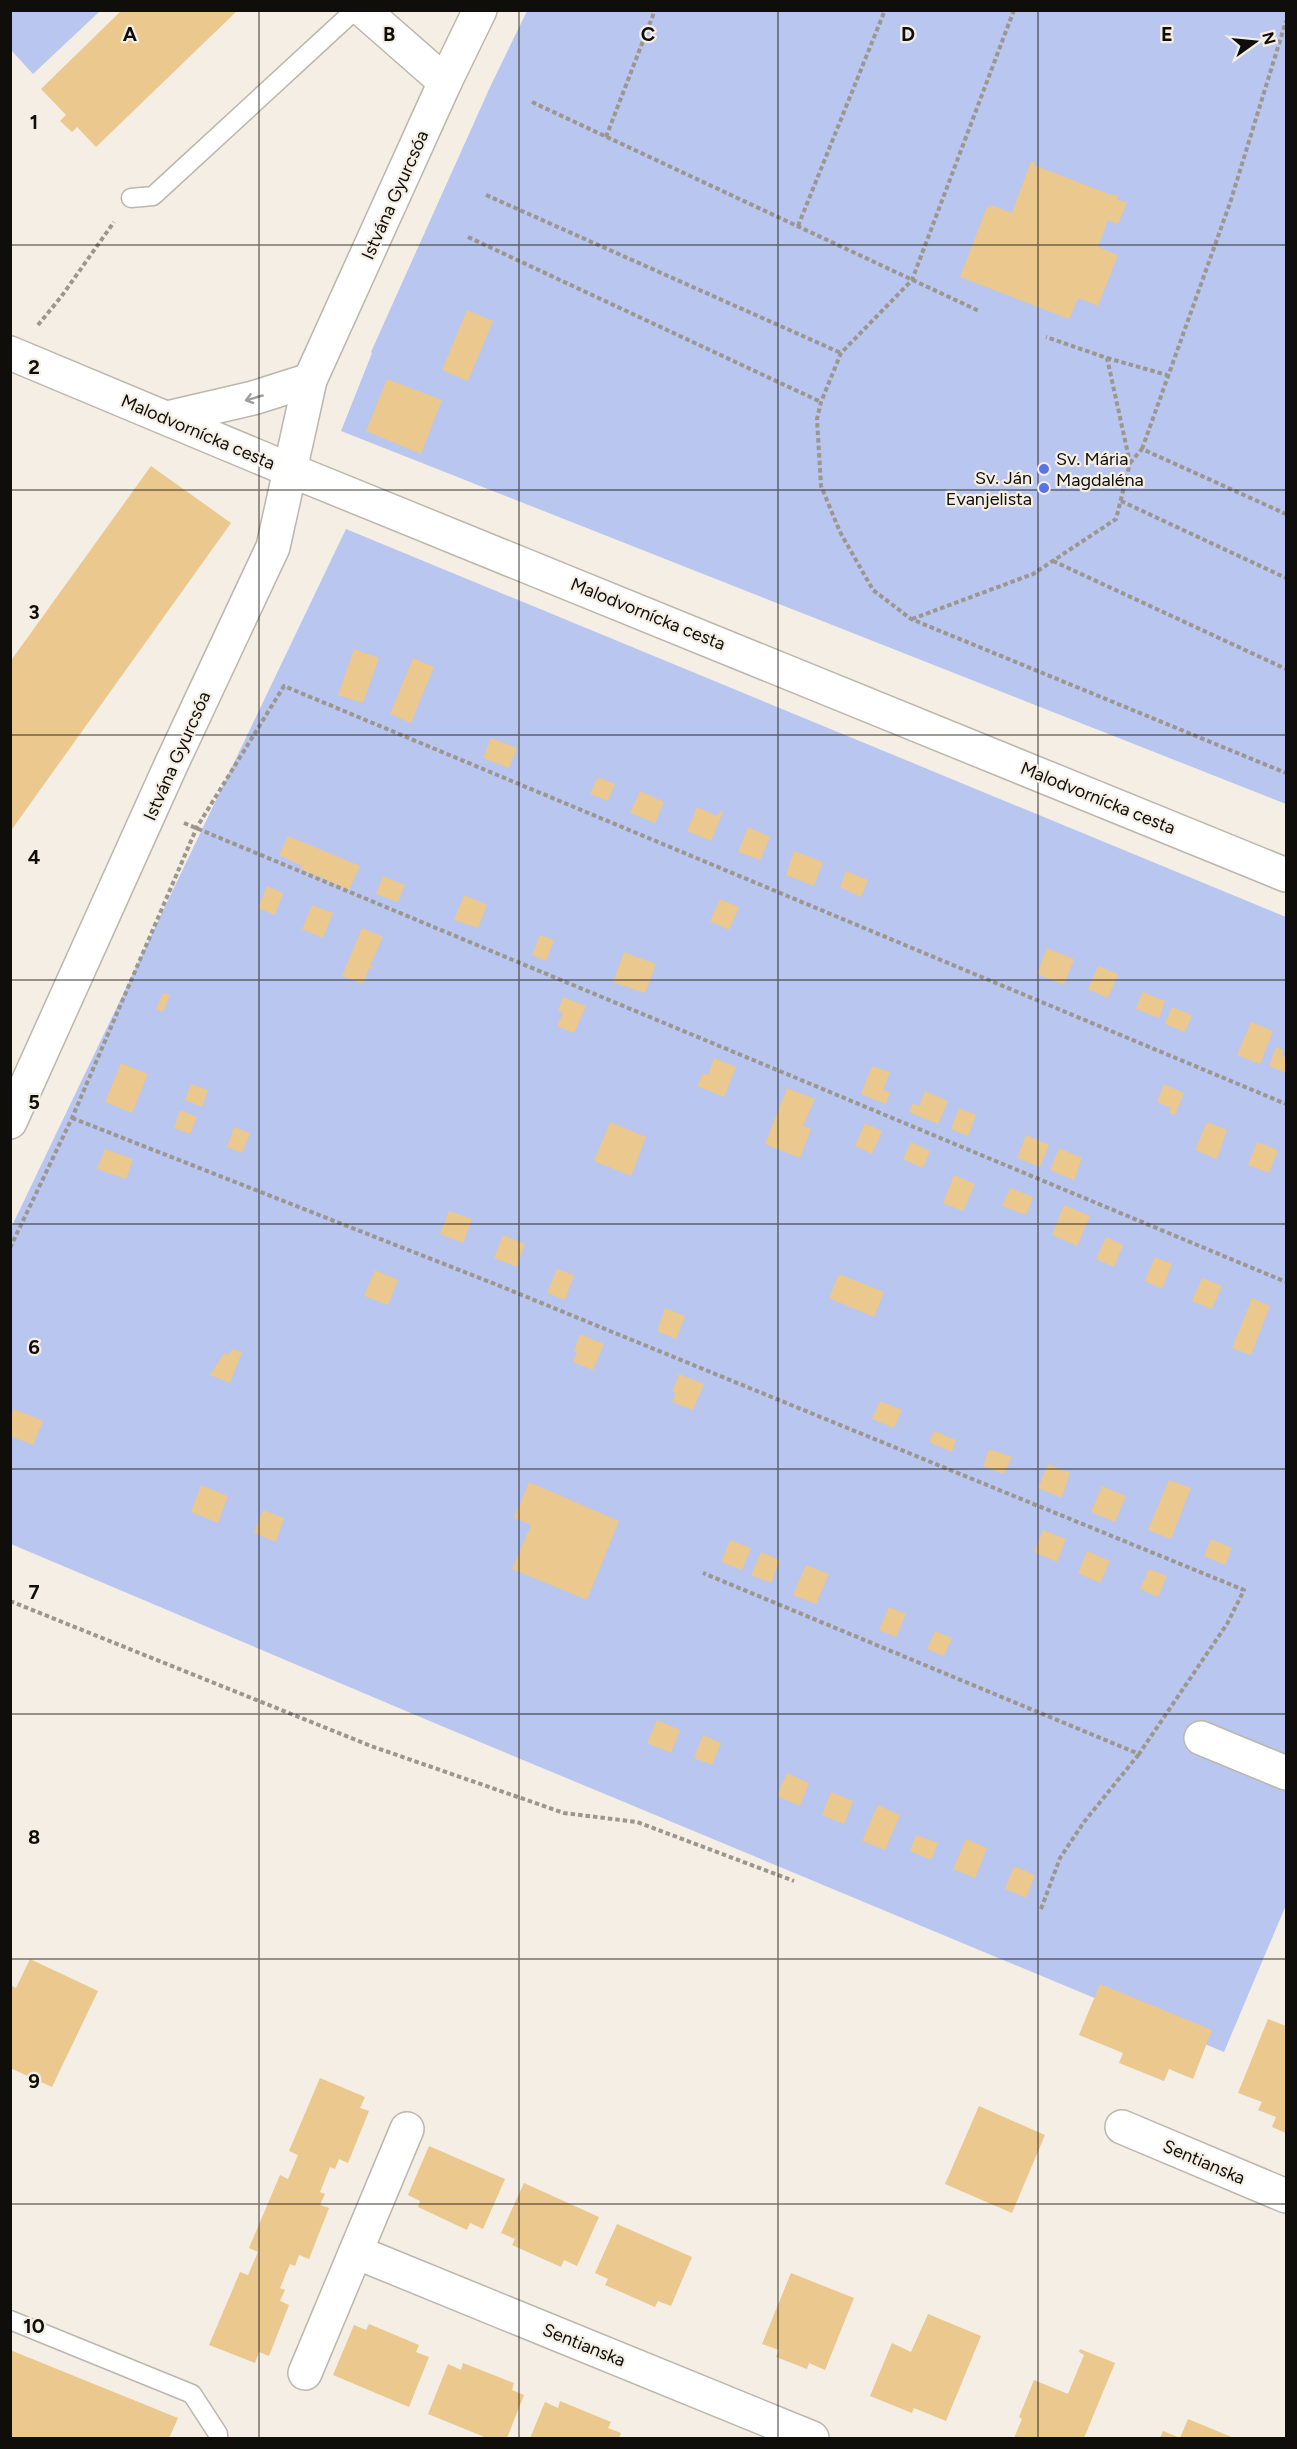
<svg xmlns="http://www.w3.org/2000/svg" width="1297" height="2449" font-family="Figtree,sans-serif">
	<rect width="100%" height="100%" fill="#f5eee4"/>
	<!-- green -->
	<g fill="#b8c6f0">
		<polygon points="11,10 100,10 100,11 33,74 11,50"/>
		<polygon points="527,11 1286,11 1286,804 341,431 372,353 371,352 491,85"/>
		<polygon points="346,529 1286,917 1286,1905 1224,2052 432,1722 11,1544 10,1230"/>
	</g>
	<!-- building -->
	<g fill="#ebc88d">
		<polygon points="122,10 238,10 96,147 77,127 72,132 60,121 66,115 41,89"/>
		<polygon points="1031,161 1035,162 1034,165 1114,196 1115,194 1118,196 1117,199 1127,203 1118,224 1108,220 1098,247 1118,255 1098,306 1078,298 1069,319 960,277 987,207 990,208 991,205 1012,213"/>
		<polygon points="467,310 493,321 468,381 442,370"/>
		<polygon points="387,379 442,400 421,454 366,431"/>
		<polygon points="151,466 231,523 10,832 10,662"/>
		<polygon points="354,649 379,658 363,703 338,695"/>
		<polygon points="413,658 434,667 411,723 390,714"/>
		<polygon points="491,738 517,748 509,768 483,758"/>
		<polygon points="598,777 615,784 608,801 590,794"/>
		<polygon points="640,791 664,802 655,823 630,813"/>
		<polygon points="697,807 717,816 720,811 723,812 711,841 687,831"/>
		<polygon points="748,827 770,837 760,860 738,852"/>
		<polygon points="288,836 360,866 349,890 301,869 302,866 279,855"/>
		<polygon points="794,851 823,862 814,886 786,875"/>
		<polygon points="846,871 868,880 861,897 840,887"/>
		<polygon points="383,876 405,885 398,902 376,894"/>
		<polygon points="267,886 283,893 275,915 258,908"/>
		<polygon points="464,895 487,905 478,928 454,920"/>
		<polygon points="720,899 739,907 729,930 710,921"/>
		<polygon points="312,905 333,913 323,938 302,929"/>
		<polygon points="362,928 383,937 370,966 373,966 372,969 369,968 363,984 342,976"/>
		<polygon points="540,935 554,940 546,961 532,955"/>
		<polygon points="1047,948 1074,959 1064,985 1037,974"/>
		<polygon points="624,952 656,964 645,993 613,982"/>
		<polygon points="1098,966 1118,974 1108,998 1088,989"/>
		<polygon points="1142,992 1165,1001 1159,1018 1136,1009"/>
		<polygon points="163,993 170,995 163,1012 156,1009"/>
		<polygon points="563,997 586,1006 574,1033 557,1026 563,1013 558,1011"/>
		<polygon points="1172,1007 1192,1015 1185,1032 1165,1024"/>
		<polygon points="1251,1022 1273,1031 1260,1064 1237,1055"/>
		<polygon points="1276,1047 1284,1050 1282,1056 1286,1058 1286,1073 1269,1066"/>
		<polygon points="714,1058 736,1067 724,1097 697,1086 703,1073 708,1075"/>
		<polygon points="121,1063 148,1074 132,1113 105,1102"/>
		<polygon points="872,1066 890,1072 883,1090 890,1092 886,1104 861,1094"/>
		<polygon points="191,1084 208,1090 202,1107 185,1100"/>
		<polygon points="1164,1084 1184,1093 1175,1115 1169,1113 1171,1108 1157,1102"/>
		<polygon points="787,1088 815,1099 803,1126 811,1129 800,1158 765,1144"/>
		<polygon points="925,1091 948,1101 938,1124 909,1112 913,1103 919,1106"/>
		<polygon points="959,1108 976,1115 968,1136 951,1129"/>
		<polygon points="180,1110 197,1117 190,1134 174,1128"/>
		<polygon points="610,1122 646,1137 631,1176 594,1161"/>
		<polygon points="1207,1122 1227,1130 1217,1159 1195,1150"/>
		<polygon points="865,1123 882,1131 872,1154 855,1146"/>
		<polygon points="234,1127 250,1133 242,1153 227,1147"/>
		<polygon points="1026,1135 1049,1145 1040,1167 1017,1158"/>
		<polygon points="911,1142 930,1151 923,1168 903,1159"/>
		<polygon points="1257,1142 1278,1150 1269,1173 1248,1165"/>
		<polygon points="1059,1148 1082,1158 1074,1180 1050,1170"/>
		<polygon points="105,1149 133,1159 126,1179 97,1169"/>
		<polygon points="954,1175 975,1184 963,1211 943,1203"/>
		<polygon points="1010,1188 1033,1197 1026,1215 1002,1206"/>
		<polygon points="1064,1205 1090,1216 1077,1246 1052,1235"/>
		<polygon points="449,1211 472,1219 463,1243 440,1234"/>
		<polygon points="503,1235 525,1244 517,1267 494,1258"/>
		<polygon points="1106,1237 1123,1245 1114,1267 1096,1259"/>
		<polygon points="1155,1257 1172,1264 1162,1289 1145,1281"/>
		<polygon points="557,1269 574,1275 565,1300 547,1293"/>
		<polygon points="375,1270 398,1280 388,1305 364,1296"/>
		<polygon points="839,1274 884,1292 874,1317 829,1298"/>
		<polygon points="1202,1278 1222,1286 1212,1309 1192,1301"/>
		<polygon points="1252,1298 1270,1306 1251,1355 1232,1348"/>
		<polygon points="665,1308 685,1316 676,1339 657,1331"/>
		<polygon points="580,1334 604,1344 593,1370 573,1362 577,1352 574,1351"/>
		<polygon points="232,1349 242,1352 230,1383 210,1375 224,1353 229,1355"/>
		<polygon points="679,1374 704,1384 693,1410 672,1402 676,1393 672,1392"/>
		<polygon points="880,1401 902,1410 894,1428 872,1419"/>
		<polygon points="14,1409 43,1421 33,1445 10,1436 10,1418"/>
		<polygon points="934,1431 956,1440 952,1452 929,1442"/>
		<polygon points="989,1449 1012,1457 1004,1474 983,1466"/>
		<polygon points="1048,1464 1070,1473 1062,1498 1038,1488"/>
		<polygon points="1169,1480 1191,1488 1171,1539 1148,1530"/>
		<polygon points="529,1482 619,1521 587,1600 512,1569 531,1525 514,1518"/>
		<polygon points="201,1485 228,1496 218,1523 191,1512"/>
		<polygon points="1102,1486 1126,1496 1115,1522 1091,1512"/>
		<polygon points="263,1510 284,1518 276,1542 254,1533"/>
		<polygon points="1043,1530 1066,1539 1057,1562 1034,1552"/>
		<polygon points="1211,1539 1232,1548 1225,1565 1204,1556"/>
		<polygon points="730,1540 751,1548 742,1570 721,1562"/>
		<polygon points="1087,1551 1110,1561 1100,1583 1078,1573"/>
		<polygon points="761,1552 780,1560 771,1583 751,1575"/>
		<polygon points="806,1565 829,1574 816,1604 793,1595"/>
		<polygon points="1149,1569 1167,1576 1158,1597 1140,1589"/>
		<polygon points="889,1607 906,1614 896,1637 879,1630"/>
		<polygon points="935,1631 952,1638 944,1656 927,1649"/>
		<polygon points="657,1720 680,1730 671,1753 647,1743"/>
		<polygon points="703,1735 721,1743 712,1765 694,1758"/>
		<polygon points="787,1773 809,1783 800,1806 777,1796"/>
		<polygon points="831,1792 853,1801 844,1824 822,1815"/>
		<polygon points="878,1805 900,1815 885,1850 862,1841"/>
		<polygon points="916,1835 938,1843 931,1860 910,1851"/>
		<polygon points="966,1839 987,1848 975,1878 953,1869"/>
		<polygon points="1014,1866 1035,1875 1026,1898 1005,1889"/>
		<polygon points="30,1959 98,1991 52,2087 10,2068 10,1985 16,1988"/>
		<polygon points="1100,1984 1212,2030 1193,2079 1169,2069 1164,2081 1119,2063 1123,2053 1079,2035"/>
		<polygon points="1268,2019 1286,2026 1286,2133 1272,2127 1276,2117 1258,2110 1262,2102 1238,2093"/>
		<polygon points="320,2078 365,2097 360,2108 369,2111 348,2163 339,2159 335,2169 330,2167 320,2192 325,2194 320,2205 329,2208 309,2259 299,2255 295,2266 290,2264 280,2288 285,2290 280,2301 289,2305 269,2356 259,2352 255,2363 209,2345 240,2272 248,2275 258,2252 249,2248 280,2175 288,2179 298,2155 289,2151"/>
		<polygon points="979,2106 1045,2135 1012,2213 945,2184"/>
		<polygon points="429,2146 505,2179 483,2229 470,2223 467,2230 418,2207 420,2201 408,2195"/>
		<polygon points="524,2183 599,2217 577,2266 564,2260 561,2267 512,2245 515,2239 501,2233"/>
		<polygon points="617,2224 692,2257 671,2306 658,2301 655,2307 605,2285 608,2279 595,2273"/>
		<polygon points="791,2273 854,2298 825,2370 809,2363 807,2369 776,2357 779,2350 762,2344"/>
		<polygon points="928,2314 981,2336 946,2421 914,2408 912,2413 870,2396 892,2343 911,2352"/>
		<polygon points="369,2324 419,2345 416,2352 429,2357 409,2407 333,2375 354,2325 366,2330"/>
		<polygon points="1080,2349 1115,2363 1084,2438 1014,2438 1022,2419 1019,2417 1034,2380 1068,2394 1084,2355 1079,2352"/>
		<polygon points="10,2350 178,2418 169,2438 10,2438"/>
		<polygon points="463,2363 514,2383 512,2390 524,2395 507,2438 487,2438 428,2414 448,2364 461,2370"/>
		<polygon points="560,2401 611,2422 608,2428 621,2433 619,2438 530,2438 545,2402 558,2408"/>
		<polygon points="1188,2419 1234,2438 1160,2438 1163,2431 1180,2438"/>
	</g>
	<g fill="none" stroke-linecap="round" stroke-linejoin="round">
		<defs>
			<g id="service">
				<polyline points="131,198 153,196 355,10"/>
				<polyline points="10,2320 192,2394 218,2434 218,2438"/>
			</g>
			<g id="minor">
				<polyline points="363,10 445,82"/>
				<polyline points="167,418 253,398 310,380"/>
				<polyline points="10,1122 170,767 273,547 310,380 445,82 480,10"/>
				<polyline points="1201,1738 1286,1773"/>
				<polyline points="1122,2127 1286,2196"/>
				<polyline points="356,2252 812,2438"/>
				<polyline points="305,2373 407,2129"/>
			</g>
			<polyline id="tertiary" points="10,353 290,470 1286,875"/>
		</defs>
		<!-- service casing -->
		<use href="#service" stroke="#bcb6ac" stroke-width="21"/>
		<!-- minor casing -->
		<use href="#minor" stroke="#bcb6ac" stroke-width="36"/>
		<!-- tertiary casing -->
		<use href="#tertiary" stroke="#bcb6ac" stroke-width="36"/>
		<!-- path -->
		<g stroke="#9b968e" stroke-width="4" stroke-dasharray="4.5 3" stroke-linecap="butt">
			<polyline points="1014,10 912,280 841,353 821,402 817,419 821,486 840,532 873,590 911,619 1286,773"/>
			<polyline points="532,102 979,311"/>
			<polyline points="606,137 655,10"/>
			<polyline points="486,195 841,353"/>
			<polyline points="798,226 885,10"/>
			<polyline points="468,237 821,402"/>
			<polyline points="38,325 61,297 114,222"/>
			<polyline points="1107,358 1167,375"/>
			<polyline points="1142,449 1230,203 1286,21"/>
			<polyline points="1130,463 1142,449 1286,514"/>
			<polyline points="1121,501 1286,578"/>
			<polyline points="1053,561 1286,669"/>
			<polyline points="912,619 1033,574 1116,519 1130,463 1107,358 1046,337"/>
			<polyline points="184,823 1286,1282"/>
			<polyline points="72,1118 495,1284 1244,1590 1227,1624 1139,1754 703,1573"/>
			<polyline points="10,1248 72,1118 197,827 284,686 1286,1104"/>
			<polyline points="10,1601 371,1746 564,1813 637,1822 794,1881"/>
			<polyline points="1041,1909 1060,1858 1084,1822 1139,1754"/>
		</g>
		<!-- service -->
		<use href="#service" stroke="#fff" stroke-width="18"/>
		<!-- minor -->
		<use href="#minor" stroke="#fff" stroke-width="33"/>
		<!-- tertiary -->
		<use href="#tertiary" stroke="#fff" stroke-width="33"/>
	</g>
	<!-- one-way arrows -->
	<defs><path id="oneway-shaft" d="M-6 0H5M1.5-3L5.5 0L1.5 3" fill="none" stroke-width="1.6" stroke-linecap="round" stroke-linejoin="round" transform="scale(1.5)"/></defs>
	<use stroke="#9f9f9d" href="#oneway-shaft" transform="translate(254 398) rotate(164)"/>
	<!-- grid -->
	<path fill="none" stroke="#100e0a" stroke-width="1.5" stroke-opacity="0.55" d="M259,10V2438M519,10V2438M778,10V2438M1038,10V2438M10,245H1286M10,490H1286M10,735H1286M10,980H1286M10,1224H1286M10,1469H1286M10,1714H1286M10,1959H1286M10,2204H1286"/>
	<!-- markers -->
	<g fill="#5872e7" stroke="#f5eee4" stroke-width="2">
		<circle cx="1044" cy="469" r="6"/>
		<circle cx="1044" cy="488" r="6"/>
	</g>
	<g text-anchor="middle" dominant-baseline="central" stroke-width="4.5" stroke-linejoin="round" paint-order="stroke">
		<!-- street labels -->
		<g font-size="18" fill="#100e0a" stroke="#f5eee4">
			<text transform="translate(395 195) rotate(-66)">Istvána Gyurcsóa</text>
			<text transform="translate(198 432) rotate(23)">Malodvornícka cesta</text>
			<text transform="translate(648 614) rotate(22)">Malodvornícka cesta</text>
			<text transform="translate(177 756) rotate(-66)">Istvána Gyurcsóa</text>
			<text transform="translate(1098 798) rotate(22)">Malodvornícka cesta</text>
			<text transform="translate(1204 2162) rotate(23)">Sentianska</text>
			<text transform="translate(584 2345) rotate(22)">Sentianska</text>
		</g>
		<!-- poi labels -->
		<g font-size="18" fill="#100e0a" stroke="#f5eee4" text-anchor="start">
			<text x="1056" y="459">Sv. Mária<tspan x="1056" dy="21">Magdaléna</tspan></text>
			<text x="1032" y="478" text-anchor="end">Sv. Ján<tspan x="1032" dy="21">Evanjelista</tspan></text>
		</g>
	</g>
	<g font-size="20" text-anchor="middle" font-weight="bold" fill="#100e0a" stroke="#f5eee4" stroke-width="4.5" stroke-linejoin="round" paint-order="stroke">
		<text x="130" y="41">A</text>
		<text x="389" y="41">B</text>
		<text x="648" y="41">C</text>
		<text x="908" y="41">D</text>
		<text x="1167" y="41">E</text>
		<text x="34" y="129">1</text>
		<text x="34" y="374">2</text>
		<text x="34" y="619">3</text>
		<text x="34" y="864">4</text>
		<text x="34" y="1109">5</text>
		<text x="34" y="1354">6</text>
		<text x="34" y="1599">7</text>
		<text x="34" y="1844">8</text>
		<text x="34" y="2088">9</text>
		<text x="34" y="2333">10</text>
	</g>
	<!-- border -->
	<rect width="1297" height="2449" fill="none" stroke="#100e0a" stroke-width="24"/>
	<!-- north arrow -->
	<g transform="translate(1255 42) rotate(75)" stroke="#f5eee4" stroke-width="4.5" paint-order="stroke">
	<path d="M0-4.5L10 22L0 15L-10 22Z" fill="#100e0a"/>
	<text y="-9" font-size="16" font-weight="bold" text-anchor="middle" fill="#100e0a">N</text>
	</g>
</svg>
